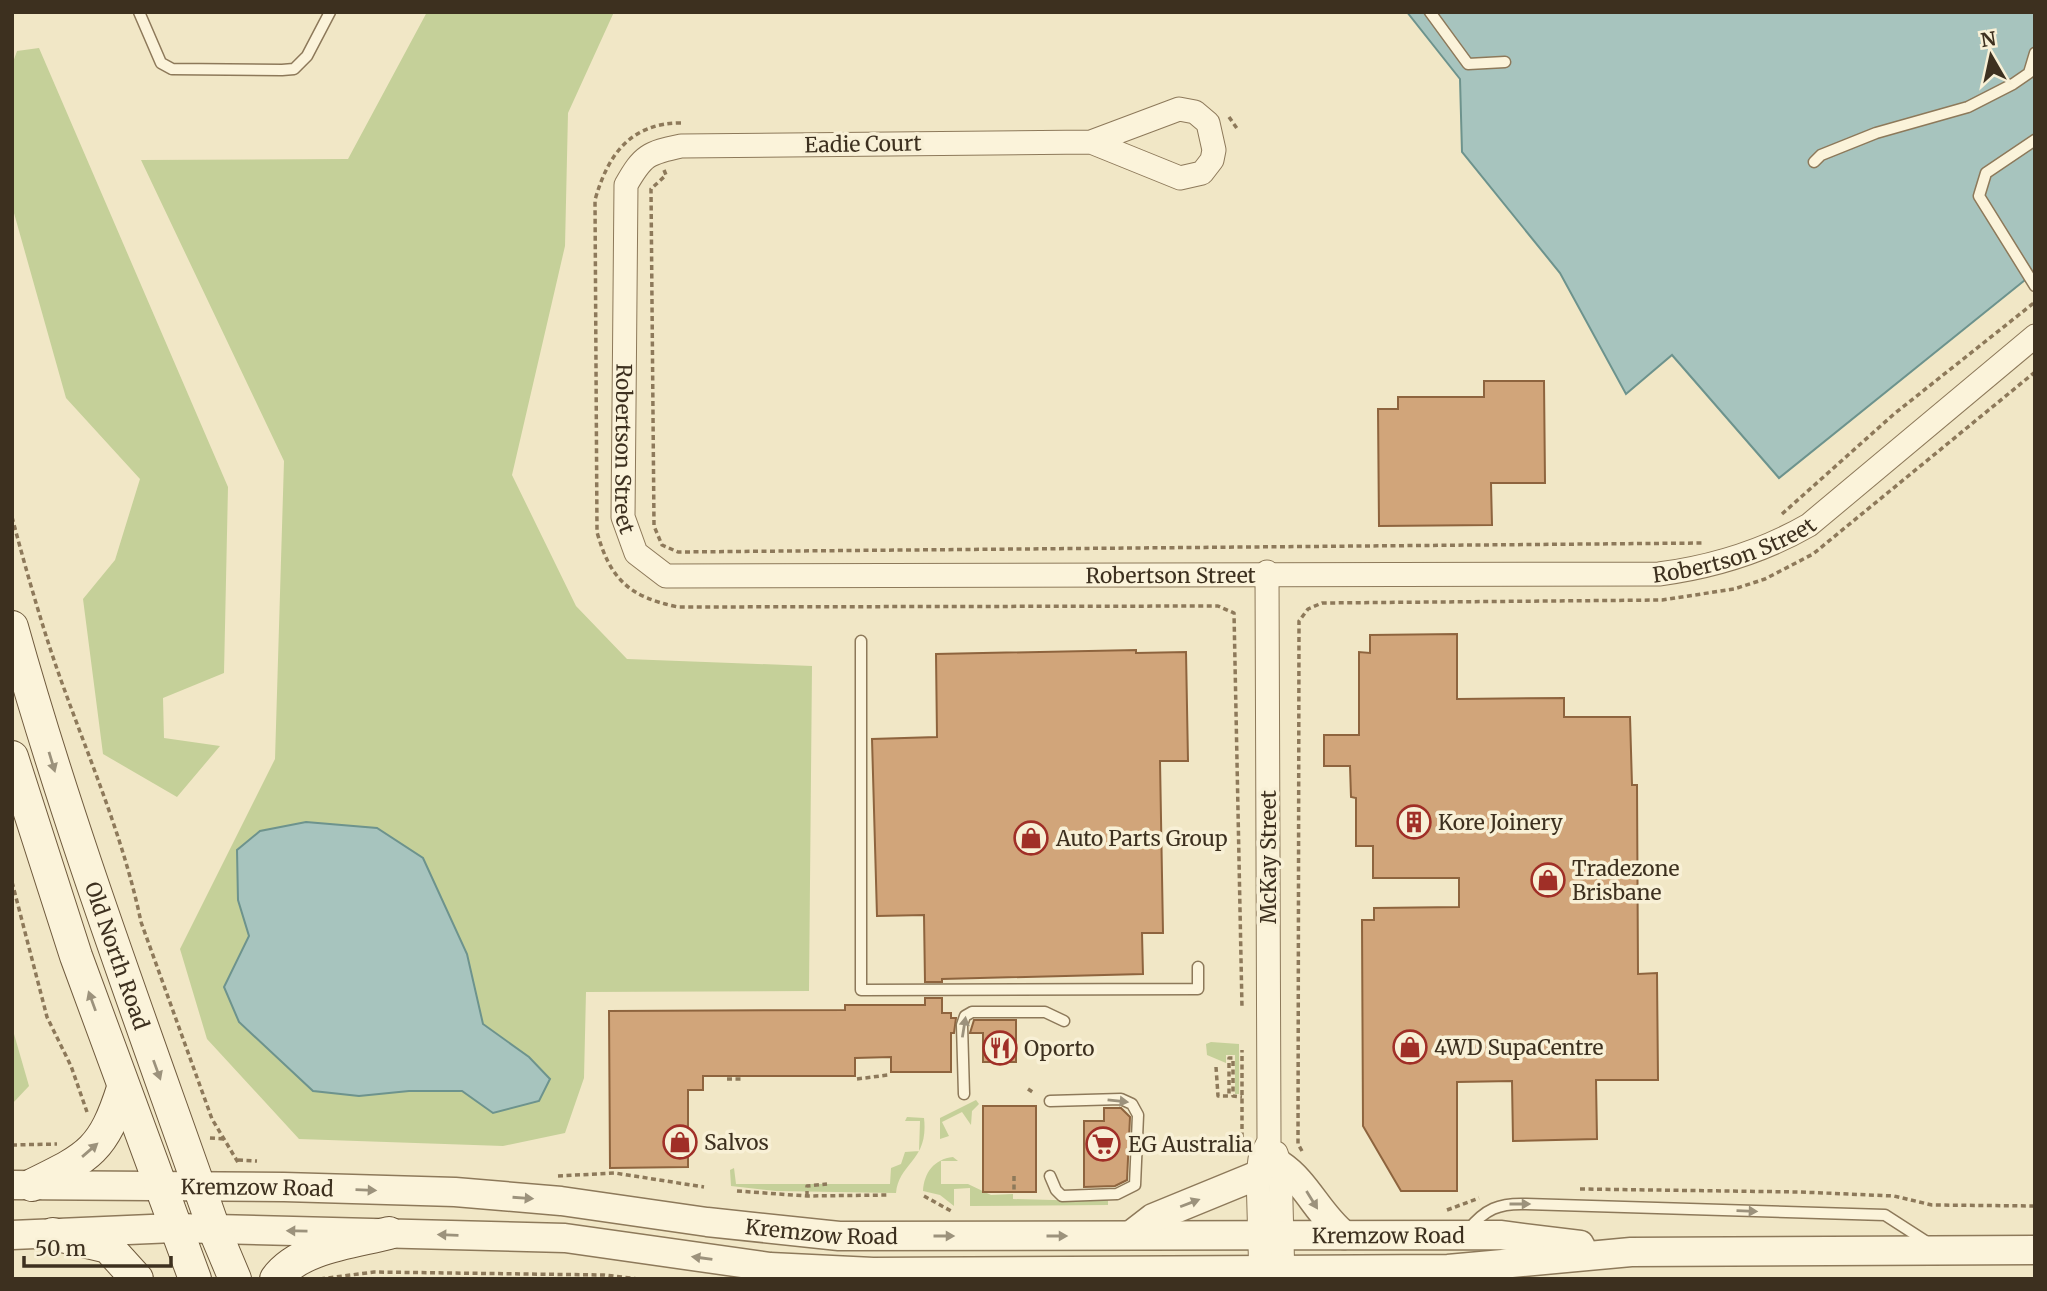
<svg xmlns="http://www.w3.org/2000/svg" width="2047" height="1291" font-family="Merriweather,serif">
	<rect width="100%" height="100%" fill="#f1e7c6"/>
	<!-- green -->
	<g fill="#c5d099" fill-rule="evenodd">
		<path d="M427,12H614L568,113L565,246L512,475L576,606L627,659L812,666L809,991L586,992L584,1078L565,1133L503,1146L299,1139L207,1039L180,949L275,759L284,461L141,160L348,159ZM423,859L467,954L483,1024L529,1057L539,1101L493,1112L462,1091H409L359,1096L224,988L249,936Z"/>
		<polygon points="39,48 228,487 224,673 163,698 164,738 220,746 177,797 103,754 83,599 115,560 140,479 66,398 12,206 12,65 17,51"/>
		<polygon points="12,1027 29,1086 12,1104"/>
		<polygon points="1211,1042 1239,1044 1239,1094 1235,1094 1235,1055 1226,1055 1226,1063 1207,1055 1206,1044"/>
		<polygon points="976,1100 979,1104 972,1111 971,1125 962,1112 942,1122 949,1136 940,1139 940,1118"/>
		<path d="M907,1117L924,1118C929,1161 899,1162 896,1193L776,1191L731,1186L730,1170L734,1168L736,1184H890L891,1168L901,1164L905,1152L919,1151L920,1121H905Z"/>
		<path d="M953,1157L958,1161H941V1184H968L991,1195L1013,1194V1199L1090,1201L1108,1198V1205L970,1206V1188L954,1189V1206L940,1195L923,1191C924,1173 934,1159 953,1157Z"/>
	</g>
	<!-- water -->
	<g fill="#a7c4be" stroke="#6d938d" stroke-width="2">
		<polygon points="1407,12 2035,12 2035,272 1779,478 1672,355 1626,394 1560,273 1462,152 1460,79"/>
		<polygon points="306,822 377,828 423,858 467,954 483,1024 529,1057 550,1079 539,1101 493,1113 462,1091 409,1091 359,1096 313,1091 239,1022 224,987 249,936 238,900 237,850 260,831"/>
	</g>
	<!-- building -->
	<g fill="#d1a57a" stroke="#8e643e" stroke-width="2">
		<polygon points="1484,381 1544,381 1545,483 1491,483 1492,525 1379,526 1378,409 1398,409 1398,397 1484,397"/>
		<polygon points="1457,634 1457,699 1564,698 1564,717 1630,717 1632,785 1637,785 1638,974 1657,973 1658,1080 1596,1080 1597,1139 1513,1141 1512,1081 1457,1082 1457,1191 1401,1191 1363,1126 1362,920 1374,920 1374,908 1459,907 1459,878 1373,878 1373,846 1356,846 1356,798 1351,797 1350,766 1324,766 1324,735 1359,735 1359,652 1370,653 1370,635"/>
		<polygon points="1136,650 1136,653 1186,652 1188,761 1160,761 1163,933 1142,933 1143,974 942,979 942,982 925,982 924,915 877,916 872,739 937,737 936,654"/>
		<polygon points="925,998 942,998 942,1013 951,1013 951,1018 956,1018 954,1033 951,1033 951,1072 891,1072 891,1057 855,1058 855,1076 703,1076 703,1090 688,1090 688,1167 610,1168 609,1011 845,1010 845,1005 925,1005"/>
		<polygon points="974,1020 1016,1020 1016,1062 983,1062 983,1033 970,1033"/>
		<rect x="983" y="1106" width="53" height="86"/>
		<polygon points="1104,1108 1121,1108 1130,1117 1127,1180 1115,1186 1084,1187 1084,1121 1104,1121"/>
	</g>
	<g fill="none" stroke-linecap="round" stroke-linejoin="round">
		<defs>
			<g id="service">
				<polyline points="139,12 161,63 172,69 282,70 294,69 307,56 330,12"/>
				<polyline points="1430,12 1468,64 1505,62"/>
				<polyline points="2035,140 1986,173 1979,196 2035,286"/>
				<polyline points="1814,162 1821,155 1876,133 1968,107 2013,84 2029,73 2035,53"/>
				<polyline points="861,641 861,990 1198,989 1198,967"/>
				<polyline points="964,1094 962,1025 965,1016 972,1012 1045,1012 1064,1021"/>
				<polyline points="1050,1101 1121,1099 1132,1104 1138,1115 1135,1185 1117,1194 1062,1196 1056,1190 1050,1176"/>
				<path d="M1468,1230C1485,1209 1499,1203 1526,1204L1885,1215L1930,1244"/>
			</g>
			<g id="minor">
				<path id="s1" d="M1091,142L1180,178L1202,173L1212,160L1214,150L1208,123L1195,112L1179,109L1091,142L681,146C648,153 643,155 626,185L623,517L636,553L666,576L1659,574C1712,567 1762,552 1809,525L2035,336"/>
				<polyline points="1276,1153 1280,1165 1283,1279"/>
				<polyline points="1261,1279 1258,1175 1260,1159 1269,1141 1267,572"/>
			</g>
			<g id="tertiary">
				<path d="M1280,1165C1307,1183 1318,1214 1344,1235"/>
				<path id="s2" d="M12,1185L284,1187L455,1192L561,1201L707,1222L839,1236L1500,1235L1580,1245"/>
				<polyline points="12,1235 174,1228 565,1238 770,1267 873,1272 1448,1269 1631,1252 2035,1250"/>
				<polyline points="1131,1235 1153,1218 1258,1175"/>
			</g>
			<g id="secondary">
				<path id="s3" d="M12,627C69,831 144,1029 214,1229L235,1279"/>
				<polyline points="12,757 76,956 195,1279"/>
				<path d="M32,1185C89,1157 103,1151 123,1088"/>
				<polyline points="53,1234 108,1247 137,1279"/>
				<path d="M276,1279C299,1247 354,1242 389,1233"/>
			</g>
		</defs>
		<!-- service casing -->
		<use href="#service" stroke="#8d795a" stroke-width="13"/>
		<!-- minor casing -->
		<use href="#minor" stroke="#8d795a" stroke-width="25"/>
		<!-- tertiary casing -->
		<use href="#tertiary" stroke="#8d795a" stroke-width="31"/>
		<!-- secondary casing -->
		<use href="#secondary" stroke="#6f5a3d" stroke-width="34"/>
		<!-- path -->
		<g stroke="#8d795a" stroke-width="3.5" stroke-dasharray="5 3.5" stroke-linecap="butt">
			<polyline points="1229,117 1238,130"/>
			<path d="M681,123C631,123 608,154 595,200L597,532C610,579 629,597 678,607L1218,606L1234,613L1242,1008"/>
			<polyline points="664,170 666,175 651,189 654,526 662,545 678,552 1704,543"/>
			<polyline points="1782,514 1894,414 2035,302"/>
			<path d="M12,517C23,559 35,601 48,642C78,735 121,825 141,922L212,1119L239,1164"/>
			<polyline points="12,882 47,1017 71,1066 87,1112"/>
			<polyline points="1216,1067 1218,1096 1229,1096 1229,1058 1233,1058 1233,1096 1242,1097"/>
			<polyline points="727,1079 742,1079"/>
			<polyline points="857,1079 888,1075"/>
			<polyline points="1028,1089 1034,1093"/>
			<polyline points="210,1138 225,1139"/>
			<polyline points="12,1145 57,1144"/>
			<polyline points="1242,1146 1242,1050"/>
			<polyline points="1302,1151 1298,1144 1299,621 1308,609 1322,603 1662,600 1734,589 1765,579 1813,554 2035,372"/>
			<polyline points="238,1160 257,1161"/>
			<polyline points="558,1176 615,1173 704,1187"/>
			<polyline points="1014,1176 1014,1192"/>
			<polyline points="1580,1189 1800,1192 1894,1196 1932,1205 2035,1206"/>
			<polyline points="737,1191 807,1196 889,1195"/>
			<polyline points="807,1196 807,1186 827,1184"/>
			<polyline points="924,1196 951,1211"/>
			<polyline points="1447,1210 1479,1198"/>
			<polyline points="320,1279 374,1272 604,1275 639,1279"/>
		</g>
		<!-- service -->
		<use href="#service" stroke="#fbf3da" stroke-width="10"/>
		<!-- minor -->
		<use href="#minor" stroke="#fbf3da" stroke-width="23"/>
		<!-- tertiary -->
		<use href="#tertiary" stroke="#fbf3da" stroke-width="28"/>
		<!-- secondary -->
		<use href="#secondary" stroke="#fbf3da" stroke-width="32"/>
	</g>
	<!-- one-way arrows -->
	<defs><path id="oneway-solid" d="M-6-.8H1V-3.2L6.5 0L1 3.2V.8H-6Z" transform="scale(1.75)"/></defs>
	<g fill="#9c927c">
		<use href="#oneway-solid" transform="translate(52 762) rotate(73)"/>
		<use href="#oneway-solid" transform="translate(92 1001) rotate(-110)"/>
		<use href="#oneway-solid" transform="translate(964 1027) rotate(-81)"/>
		<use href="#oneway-solid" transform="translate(157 1070) rotate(70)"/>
		<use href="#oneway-solid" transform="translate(1118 1101) rotate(6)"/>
		<use href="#oneway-solid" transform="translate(90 1150) rotate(-41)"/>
		<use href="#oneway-solid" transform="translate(366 1190) rotate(2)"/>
		<use href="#oneway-solid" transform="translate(523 1198) rotate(4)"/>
		<use href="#oneway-solid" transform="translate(1312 1200) rotate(58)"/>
		<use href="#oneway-solid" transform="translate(1190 1203) rotate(-21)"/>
		<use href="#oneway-solid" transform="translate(1520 1204)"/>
		<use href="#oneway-solid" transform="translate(1747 1211) rotate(2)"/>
		<use href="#oneway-solid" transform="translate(297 1231) rotate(-179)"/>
		<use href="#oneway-solid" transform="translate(448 1235) rotate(-178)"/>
		<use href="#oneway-solid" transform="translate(944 1236)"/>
		<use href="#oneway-solid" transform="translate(1057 1236)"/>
		<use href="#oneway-solid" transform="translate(702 1258) rotate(-172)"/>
	</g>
	<!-- icons -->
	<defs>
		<symbol id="building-ring" viewBox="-11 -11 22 22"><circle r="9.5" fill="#f8f0d6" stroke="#a02f27" stroke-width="1.5"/><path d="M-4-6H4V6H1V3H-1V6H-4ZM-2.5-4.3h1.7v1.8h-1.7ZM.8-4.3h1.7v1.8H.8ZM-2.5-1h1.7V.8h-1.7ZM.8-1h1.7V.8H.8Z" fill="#a02f27"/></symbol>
		<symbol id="shop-ring" viewBox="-11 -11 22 22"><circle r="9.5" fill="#f8f0d6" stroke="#a02f27" stroke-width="1.5"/><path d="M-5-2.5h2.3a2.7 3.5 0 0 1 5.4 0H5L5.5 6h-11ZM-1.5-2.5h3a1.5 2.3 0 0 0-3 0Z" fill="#a02f27"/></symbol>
		<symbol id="restaurant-ring" viewBox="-11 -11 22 22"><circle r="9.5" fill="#f8f0d6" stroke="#a02f27" stroke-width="1.5"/><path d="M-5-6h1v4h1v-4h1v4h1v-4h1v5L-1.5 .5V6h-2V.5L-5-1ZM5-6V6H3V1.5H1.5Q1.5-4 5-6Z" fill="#a02f27"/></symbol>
		<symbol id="supermarket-ring" viewBox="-11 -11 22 22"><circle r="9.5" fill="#f8f0d6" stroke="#a02f27" stroke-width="1.5"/><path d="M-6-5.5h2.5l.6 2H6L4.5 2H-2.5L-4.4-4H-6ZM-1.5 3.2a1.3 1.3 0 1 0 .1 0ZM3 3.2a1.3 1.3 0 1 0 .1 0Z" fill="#a02f27"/></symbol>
	</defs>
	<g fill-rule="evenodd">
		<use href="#building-ring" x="1395" y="803" width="38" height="38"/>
		<use href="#shop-ring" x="1012" y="819" width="38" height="38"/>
		<use href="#shop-ring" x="1529" y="861" width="38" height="38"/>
		<use href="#shop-ring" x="1391" y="1028" width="38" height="38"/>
		<use href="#restaurant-ring" x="981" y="1029" width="38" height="38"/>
		<use href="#shop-ring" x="661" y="1123" width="38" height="38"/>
		<use href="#supermarket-ring" x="1084" y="1125" width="38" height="38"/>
	</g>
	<g text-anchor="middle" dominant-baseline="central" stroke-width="7" stroke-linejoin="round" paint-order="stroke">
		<!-- street labels -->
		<g font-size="21" fill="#3d301f" stroke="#f8f0d6">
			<text transform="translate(863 144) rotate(-1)">Eadie Court</text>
			<text stroke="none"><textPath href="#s1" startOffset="1045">Robertson Street</textPath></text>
			<text stroke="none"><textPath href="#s1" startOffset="2261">Robertson Street</textPath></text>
			<text stroke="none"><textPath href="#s1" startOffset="1694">Robertson Street</textPath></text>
			<text transform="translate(1268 857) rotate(-90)">McKay Street</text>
			<text stroke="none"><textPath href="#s3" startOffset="345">Old North Road</textPath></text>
			<text stroke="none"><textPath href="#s2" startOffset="245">Kremzow Road</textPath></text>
			<text stroke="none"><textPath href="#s2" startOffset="812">Kremzow Road</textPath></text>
			<text stroke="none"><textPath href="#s2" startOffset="1379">Kremzow Road</textPath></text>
		</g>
		<!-- poi labels -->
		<g font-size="21" fill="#3d301f" stroke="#f8f0d6" text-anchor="start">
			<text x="1438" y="822">Kore Joinery</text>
			<text x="1056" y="838">Auto Parts Group</text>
			<text x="1572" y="868">Tradezone<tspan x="1572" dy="24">Brisbane</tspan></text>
			<text x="1434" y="1047">4WD SupaCentre</text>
			<text x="1024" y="1048">Oporto</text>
			<text x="704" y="1142">Salvos</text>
			<text x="1128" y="1144">EG Australia</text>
		</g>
	</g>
	<!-- border -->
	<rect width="2047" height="1291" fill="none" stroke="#3d301f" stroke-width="28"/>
	<!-- north arrow -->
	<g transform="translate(1991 56) rotate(351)" stroke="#f8f0d6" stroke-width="5" paint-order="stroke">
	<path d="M0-5L12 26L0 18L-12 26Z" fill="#3d301f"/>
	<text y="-10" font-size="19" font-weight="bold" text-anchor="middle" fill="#3d301f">N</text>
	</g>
	<!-- scale -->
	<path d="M24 1256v10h147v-10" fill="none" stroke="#3d301f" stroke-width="3.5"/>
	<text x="35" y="1256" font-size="21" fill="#3d301f" stroke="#f8f0d6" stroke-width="5" paint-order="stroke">50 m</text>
</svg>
